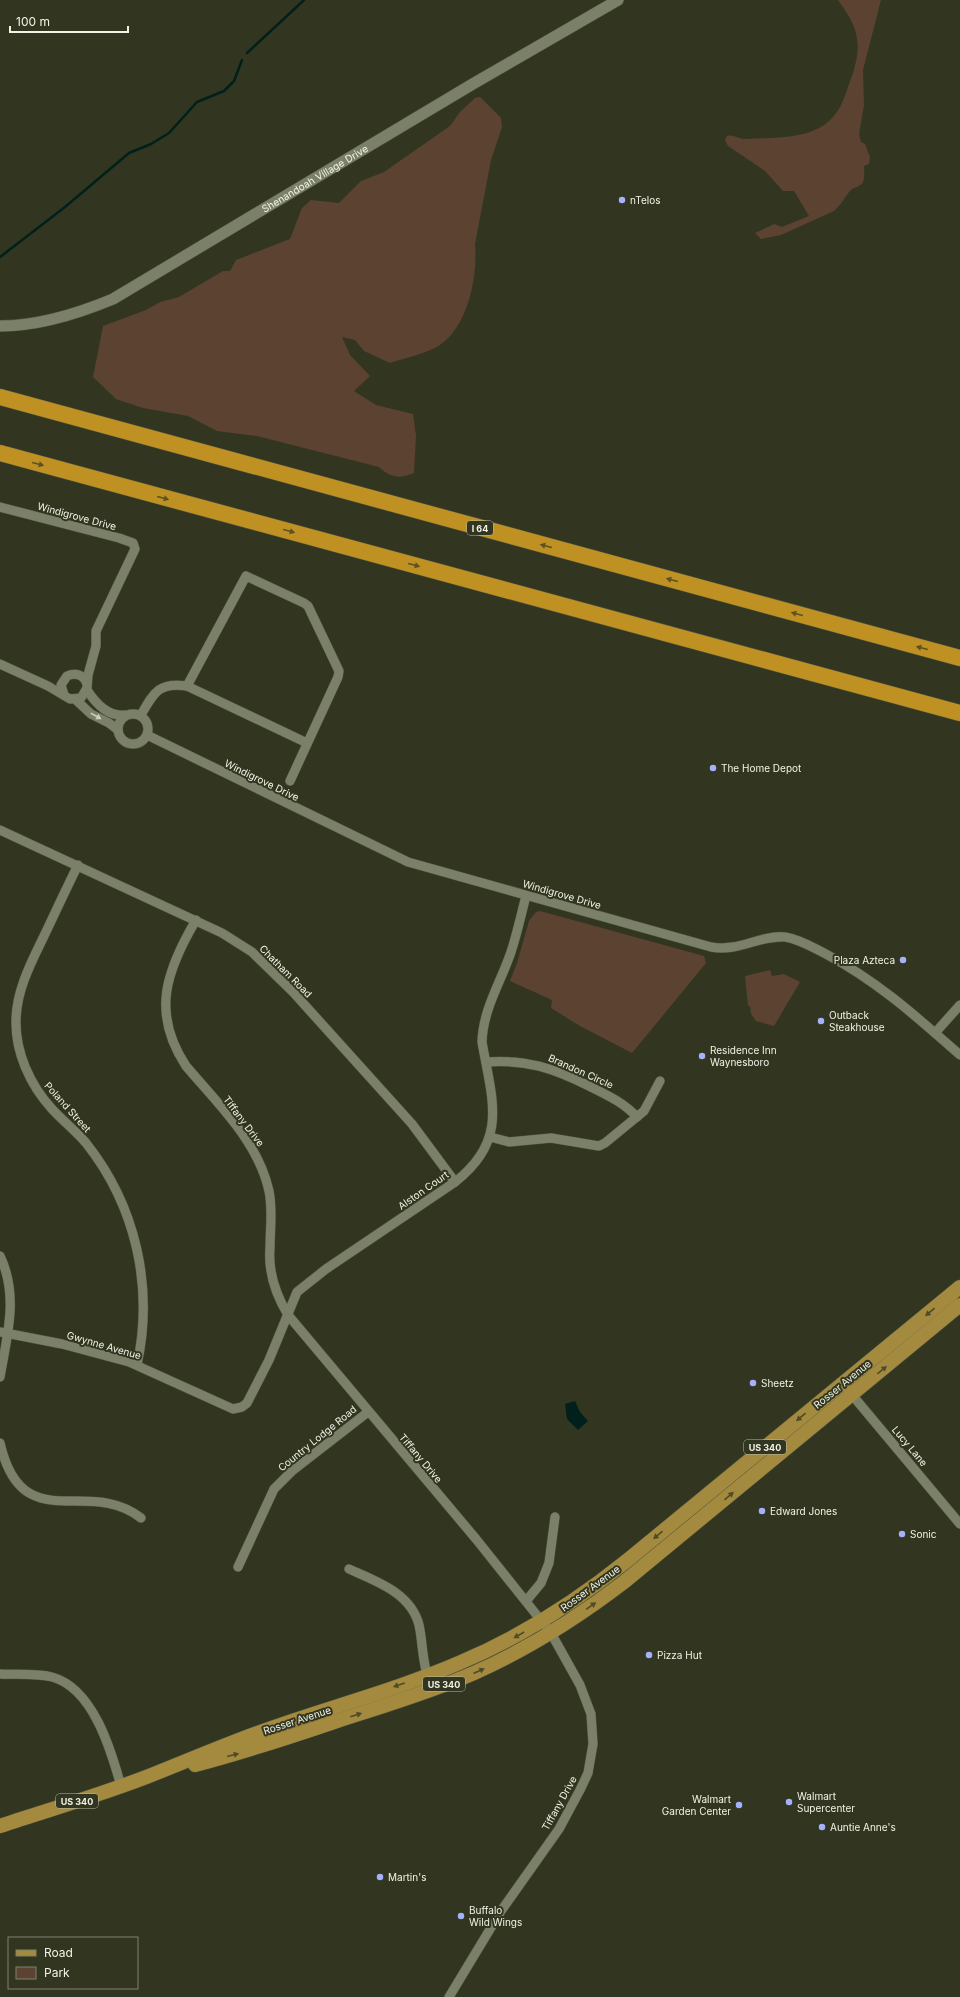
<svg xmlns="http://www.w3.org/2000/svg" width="960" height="1997" font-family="Inter,sans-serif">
	<rect width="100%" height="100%" fill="#323620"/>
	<!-- green -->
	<g fill="#5c4231">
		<path d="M838,0H881L863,70L864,105L859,134L861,142L865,144L870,157L869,164L864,166C864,171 865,177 863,182C860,187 854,187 850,191C844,198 841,205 834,211L781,235L761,239L755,233L774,224L782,227L809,216L794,191H783L765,171L728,146L725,140L727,136C733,134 740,140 747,139C779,137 822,141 840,107C845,98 848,86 852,76C863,43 858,27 838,0Z"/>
		<path d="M480,97L501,118L502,127L491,160L475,244C478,276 468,326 440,345C428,353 405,358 390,363L364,351L355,340L342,337L350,355L370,376L354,391L376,405L413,414L416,436L414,473C399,479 391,478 379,467L257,436L217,431L188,416L143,408L116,399L93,377L103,326L146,310L160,302L179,297L223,271H230L236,260L290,239L302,208L311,200L339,203L361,181L384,172L450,126L460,112L475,98Z"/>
		<polygon points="540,911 704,956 706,963 632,1053 580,1026 551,1008 552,1000 510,981 517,963 529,921 536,912"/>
		<polygon points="770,970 772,976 784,974 800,982 774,1026 756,1021 751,1014 750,1006 748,1006 745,976"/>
	</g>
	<!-- water -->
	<polygon fill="#00201b" points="575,1401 580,1412 588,1421 578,1430 567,1419 565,1404"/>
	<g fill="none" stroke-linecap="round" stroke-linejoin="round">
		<!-- stream -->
		<g stroke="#00201b" stroke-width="2.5">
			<polyline points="247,53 304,0"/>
			<polyline points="0,257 65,207 129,153 151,144 169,133 197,102 224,91 234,81 242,60"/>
		</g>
		<defs>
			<g id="minor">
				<polyline points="0,507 119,538 133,543 135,549 96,631 96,646 88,675 87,688 81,698 70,699 48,686 0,664"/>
				<polyline points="187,686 246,576 304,603 308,606 339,671 338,677 290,781"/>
				<path d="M87,690C96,704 108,717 125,715"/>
				<path d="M64,695L61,685L67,676C76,672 84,675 87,684"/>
				<polyline points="76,700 91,714 109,723 118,730"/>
				<circle cx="133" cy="729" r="15"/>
				<path d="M141,715C154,692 159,682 187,686L307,743"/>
				<path d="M147,735L408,862L711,947C740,952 759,935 785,937C799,939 812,947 824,953C876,980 917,1017 960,1055"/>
				<polyline points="0,830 222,933 252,952 293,992 412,1124 455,1182"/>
				<path d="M78,865C66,889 55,913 44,936C31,963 17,989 16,1019C15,1052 30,1085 52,1109C63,1121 76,1131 86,1143C136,1206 154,1287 137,1365"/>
				<path d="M196,920C166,971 151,1013 186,1066C218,1104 258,1141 269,1191C273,1210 270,1229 270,1248C268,1272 276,1295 288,1315L476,1539L551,1633L580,1685L591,1714L593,1744L588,1773L580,1790L559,1829L501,1911L449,1997"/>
				<polyline points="935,1033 960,1005"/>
				<path d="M486,1062C526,1059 553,1068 589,1086C607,1095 623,1102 637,1117"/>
				<polyline points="490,1137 509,1142 551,1138 599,1146 605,1143 644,1111 660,1081"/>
				<path d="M0,1256C19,1296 7,1336 0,1377"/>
				<path d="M0,1332L62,1344L129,1362L233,1409L242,1407L247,1403L269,1360L297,1292L326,1269L455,1182C509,1140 492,1100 482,1042C483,1009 501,982 511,952C517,934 521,915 526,896"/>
				<polyline points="848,1390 960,1524"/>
				<path d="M0,1443C22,1539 88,1476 141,1518"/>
				<polyline points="238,1567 274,1489 292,1471 368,1412"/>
				<path d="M349,1569C376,1581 411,1593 419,1625C423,1643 422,1663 429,1680"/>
				<polyline points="526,1601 541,1583 549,1563 555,1517"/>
				<path d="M0,1674C17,1675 36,1673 52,1677C93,1688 111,1750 121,1786"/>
			</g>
			<g id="tertiary">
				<path id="s1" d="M0,326C39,326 77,314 113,299L471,85L618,0"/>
			</g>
			<g id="primary">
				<path d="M195,1765C244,1752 290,1737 337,1721C383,1706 430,1692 474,1673C528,1649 577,1618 624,1582L960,1305"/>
				<path d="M0,1826C51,1809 104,1794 154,1774C189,1760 224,1745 260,1732C326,1708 394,1691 459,1663C521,1637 577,1601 629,1559L960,1287"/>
			</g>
			<g id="motorway">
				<polyline points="0,397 960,658"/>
				<polyline points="0,453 960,713"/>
			</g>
		</defs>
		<!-- minor casing -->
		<use href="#minor" stroke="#525541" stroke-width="10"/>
		<!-- tertiary casing -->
		<use href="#tertiary" stroke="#525541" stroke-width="12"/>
		<!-- primary casing -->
		<use href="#primary" stroke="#525541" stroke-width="15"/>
		<!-- motorway casing -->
		<use href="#motorway" stroke="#525541" stroke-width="17"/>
		<!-- minor -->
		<use href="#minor" stroke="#7b8068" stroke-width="9"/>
		<!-- tertiary -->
		<use href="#tertiary" stroke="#7b8068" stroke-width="11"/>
		<!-- primary -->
		<use href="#primary" stroke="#a38a3e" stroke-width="14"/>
		<!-- motorway -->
		<use href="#motorway" stroke="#be9122" stroke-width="16"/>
	</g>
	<!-- one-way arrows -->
	<defs><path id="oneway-solid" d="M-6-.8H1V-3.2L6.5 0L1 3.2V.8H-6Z"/></defs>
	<g fill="#5c5121">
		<use href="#oneway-solid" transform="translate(38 464) rotate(15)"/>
		<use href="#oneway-solid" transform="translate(163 498) rotate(15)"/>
		<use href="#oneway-solid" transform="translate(289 531) rotate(15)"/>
		<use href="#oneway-solid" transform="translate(546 546) rotate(-165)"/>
		<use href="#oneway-solid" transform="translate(414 565) rotate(15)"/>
		<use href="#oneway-solid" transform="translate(672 580) rotate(-165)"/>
		<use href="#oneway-solid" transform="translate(797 614) rotate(-165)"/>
		<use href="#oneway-solid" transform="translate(922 648) rotate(-165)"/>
	</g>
	<use fill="#cdd0c0" href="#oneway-solid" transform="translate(96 716) rotate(29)"/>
	<g fill="#4e4b28">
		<use href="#oneway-solid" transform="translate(930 1312) rotate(140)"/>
		<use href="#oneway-solid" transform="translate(882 1370) rotate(-39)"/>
		<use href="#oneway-solid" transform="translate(801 1417) rotate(140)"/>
		<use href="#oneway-solid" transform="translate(729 1496) rotate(-40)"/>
		<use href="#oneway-solid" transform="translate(658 1535) rotate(140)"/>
		<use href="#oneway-solid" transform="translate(591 1606) rotate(-35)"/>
		<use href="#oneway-solid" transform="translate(519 1635) rotate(150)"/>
		<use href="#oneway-solid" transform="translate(479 1671) rotate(-25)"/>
		<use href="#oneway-solid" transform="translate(399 1685) rotate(161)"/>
		<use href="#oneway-solid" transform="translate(356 1715) rotate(-18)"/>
		<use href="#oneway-solid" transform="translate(233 1755) rotate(-14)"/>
	</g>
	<!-- markers -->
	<g fill="#a5b1fc" stroke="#323620" stroke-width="1.5">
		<circle cx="622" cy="200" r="4"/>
		<circle cx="713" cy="768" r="4"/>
		<circle cx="903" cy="960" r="4"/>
		<circle cx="821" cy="1021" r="4"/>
		<circle cx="702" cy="1056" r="4"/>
		<circle cx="753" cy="1383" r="4"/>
		<circle cx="762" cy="1511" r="4"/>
		<circle cx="902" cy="1534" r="4"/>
		<circle cx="649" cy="1655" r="4"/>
		<circle cx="789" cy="1802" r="4"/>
		<circle cx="739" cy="1805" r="4"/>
		<circle cx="822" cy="1827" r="4"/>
		<circle cx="380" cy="1877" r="4"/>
		<circle cx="461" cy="1916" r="4"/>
	</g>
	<g text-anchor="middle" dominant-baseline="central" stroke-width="4" stroke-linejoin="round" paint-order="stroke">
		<!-- shield labels -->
		<g fill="#323620" stroke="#b7baaa" stroke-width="1">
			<rect x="467" y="521" width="26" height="14" rx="3"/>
			<rect x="744" y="1440" width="42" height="14" rx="3"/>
			<rect x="423" y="1677" width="42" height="14" rx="3"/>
			<rect x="56" y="1794" width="42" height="14" rx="3"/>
		</g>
		<g font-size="9" font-weight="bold" fill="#f0f3e5">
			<text x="480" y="528">I 64</text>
			<text x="765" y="1447">US 340</text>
			<text x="444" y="1684">US 340</text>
			<text x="77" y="1801">US 340</text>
		</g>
		<!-- street labels -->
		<g font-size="10" fill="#f0f3e5" stroke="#323620">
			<text stroke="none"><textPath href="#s1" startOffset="352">Shenandoah Village Drive</textPath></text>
			<text transform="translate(77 516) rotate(15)">Windigrove Drive</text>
			<text transform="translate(262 780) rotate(26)">Windigrove Drive</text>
			<text transform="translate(562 894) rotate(16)">Windigrove Drive</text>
			<text transform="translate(286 971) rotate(45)">Chatham Road</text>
			<text transform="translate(581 1071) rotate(24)">Brandon Circle</text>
			<text transform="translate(68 1107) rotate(48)">Poland Street</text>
			<text transform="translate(244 1121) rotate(53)">Tiffany Drive</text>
			<text transform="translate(423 1190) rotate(-35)">Alston Court</text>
			<text transform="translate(104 1345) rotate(16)">Gwynne Avenue</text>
			<text transform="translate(842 1384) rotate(-39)">Rosser Avenue</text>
			<text transform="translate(317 1438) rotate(-39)">Country Lodge Road</text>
			<text transform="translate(910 1446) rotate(50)">Lucy Lane</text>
			<text transform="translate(421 1458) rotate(50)">Tiffany Drive</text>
			<text transform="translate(590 1588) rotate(-36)">Rosser Avenue</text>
			<text transform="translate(297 1720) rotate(-18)">Rosser Avenue</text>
			<text transform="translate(559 1803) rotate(-61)">Tiffany Drive</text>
		</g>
		<!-- poi labels -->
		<g font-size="10" fill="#f0f3e5" stroke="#323620" text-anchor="start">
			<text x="630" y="200">nTelos</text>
			<text x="721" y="768">The Home Depot</text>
			<text x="895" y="960" text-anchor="end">Plaza Azteca</text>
			<text x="829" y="1015">Outback<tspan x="829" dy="12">Steakhouse</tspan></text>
			<text x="710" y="1050">Residence Inn<tspan x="710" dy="12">Waynesboro</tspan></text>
			<text x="761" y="1383">Sheetz</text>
			<text x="770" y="1511">Edward Jones</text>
			<text x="910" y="1534">Sonic</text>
			<text x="657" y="1655">Pizza Hut</text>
			<text x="797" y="1796">Walmart<tspan x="797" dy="12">Supercenter</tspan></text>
			<text x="731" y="1799" text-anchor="end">Walmart<tspan x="731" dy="12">Garden Center</tspan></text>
			<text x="830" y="1827">Auntie Anne's</text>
			<text x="388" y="1877">Martin's</text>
			<text x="469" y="1910">Buffalo<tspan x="469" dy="12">Wild Wings</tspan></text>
		</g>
	</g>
	<!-- legend -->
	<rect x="8" y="1937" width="130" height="52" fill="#323620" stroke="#7e826f"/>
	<rect x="16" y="1950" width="20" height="6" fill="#a38a3e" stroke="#7e826f"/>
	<text x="44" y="1957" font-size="12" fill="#f0f3e5">Road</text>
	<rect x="16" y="1967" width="20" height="12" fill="#5c4231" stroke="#7e826f"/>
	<text x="44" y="1977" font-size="12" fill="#f0f3e5">Park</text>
	<!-- scale -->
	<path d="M10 26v6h118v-6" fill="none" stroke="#f0f3e5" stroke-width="2"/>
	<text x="16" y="26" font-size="12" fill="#f0f3e5" stroke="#323620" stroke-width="3" paint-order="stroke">100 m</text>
</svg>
